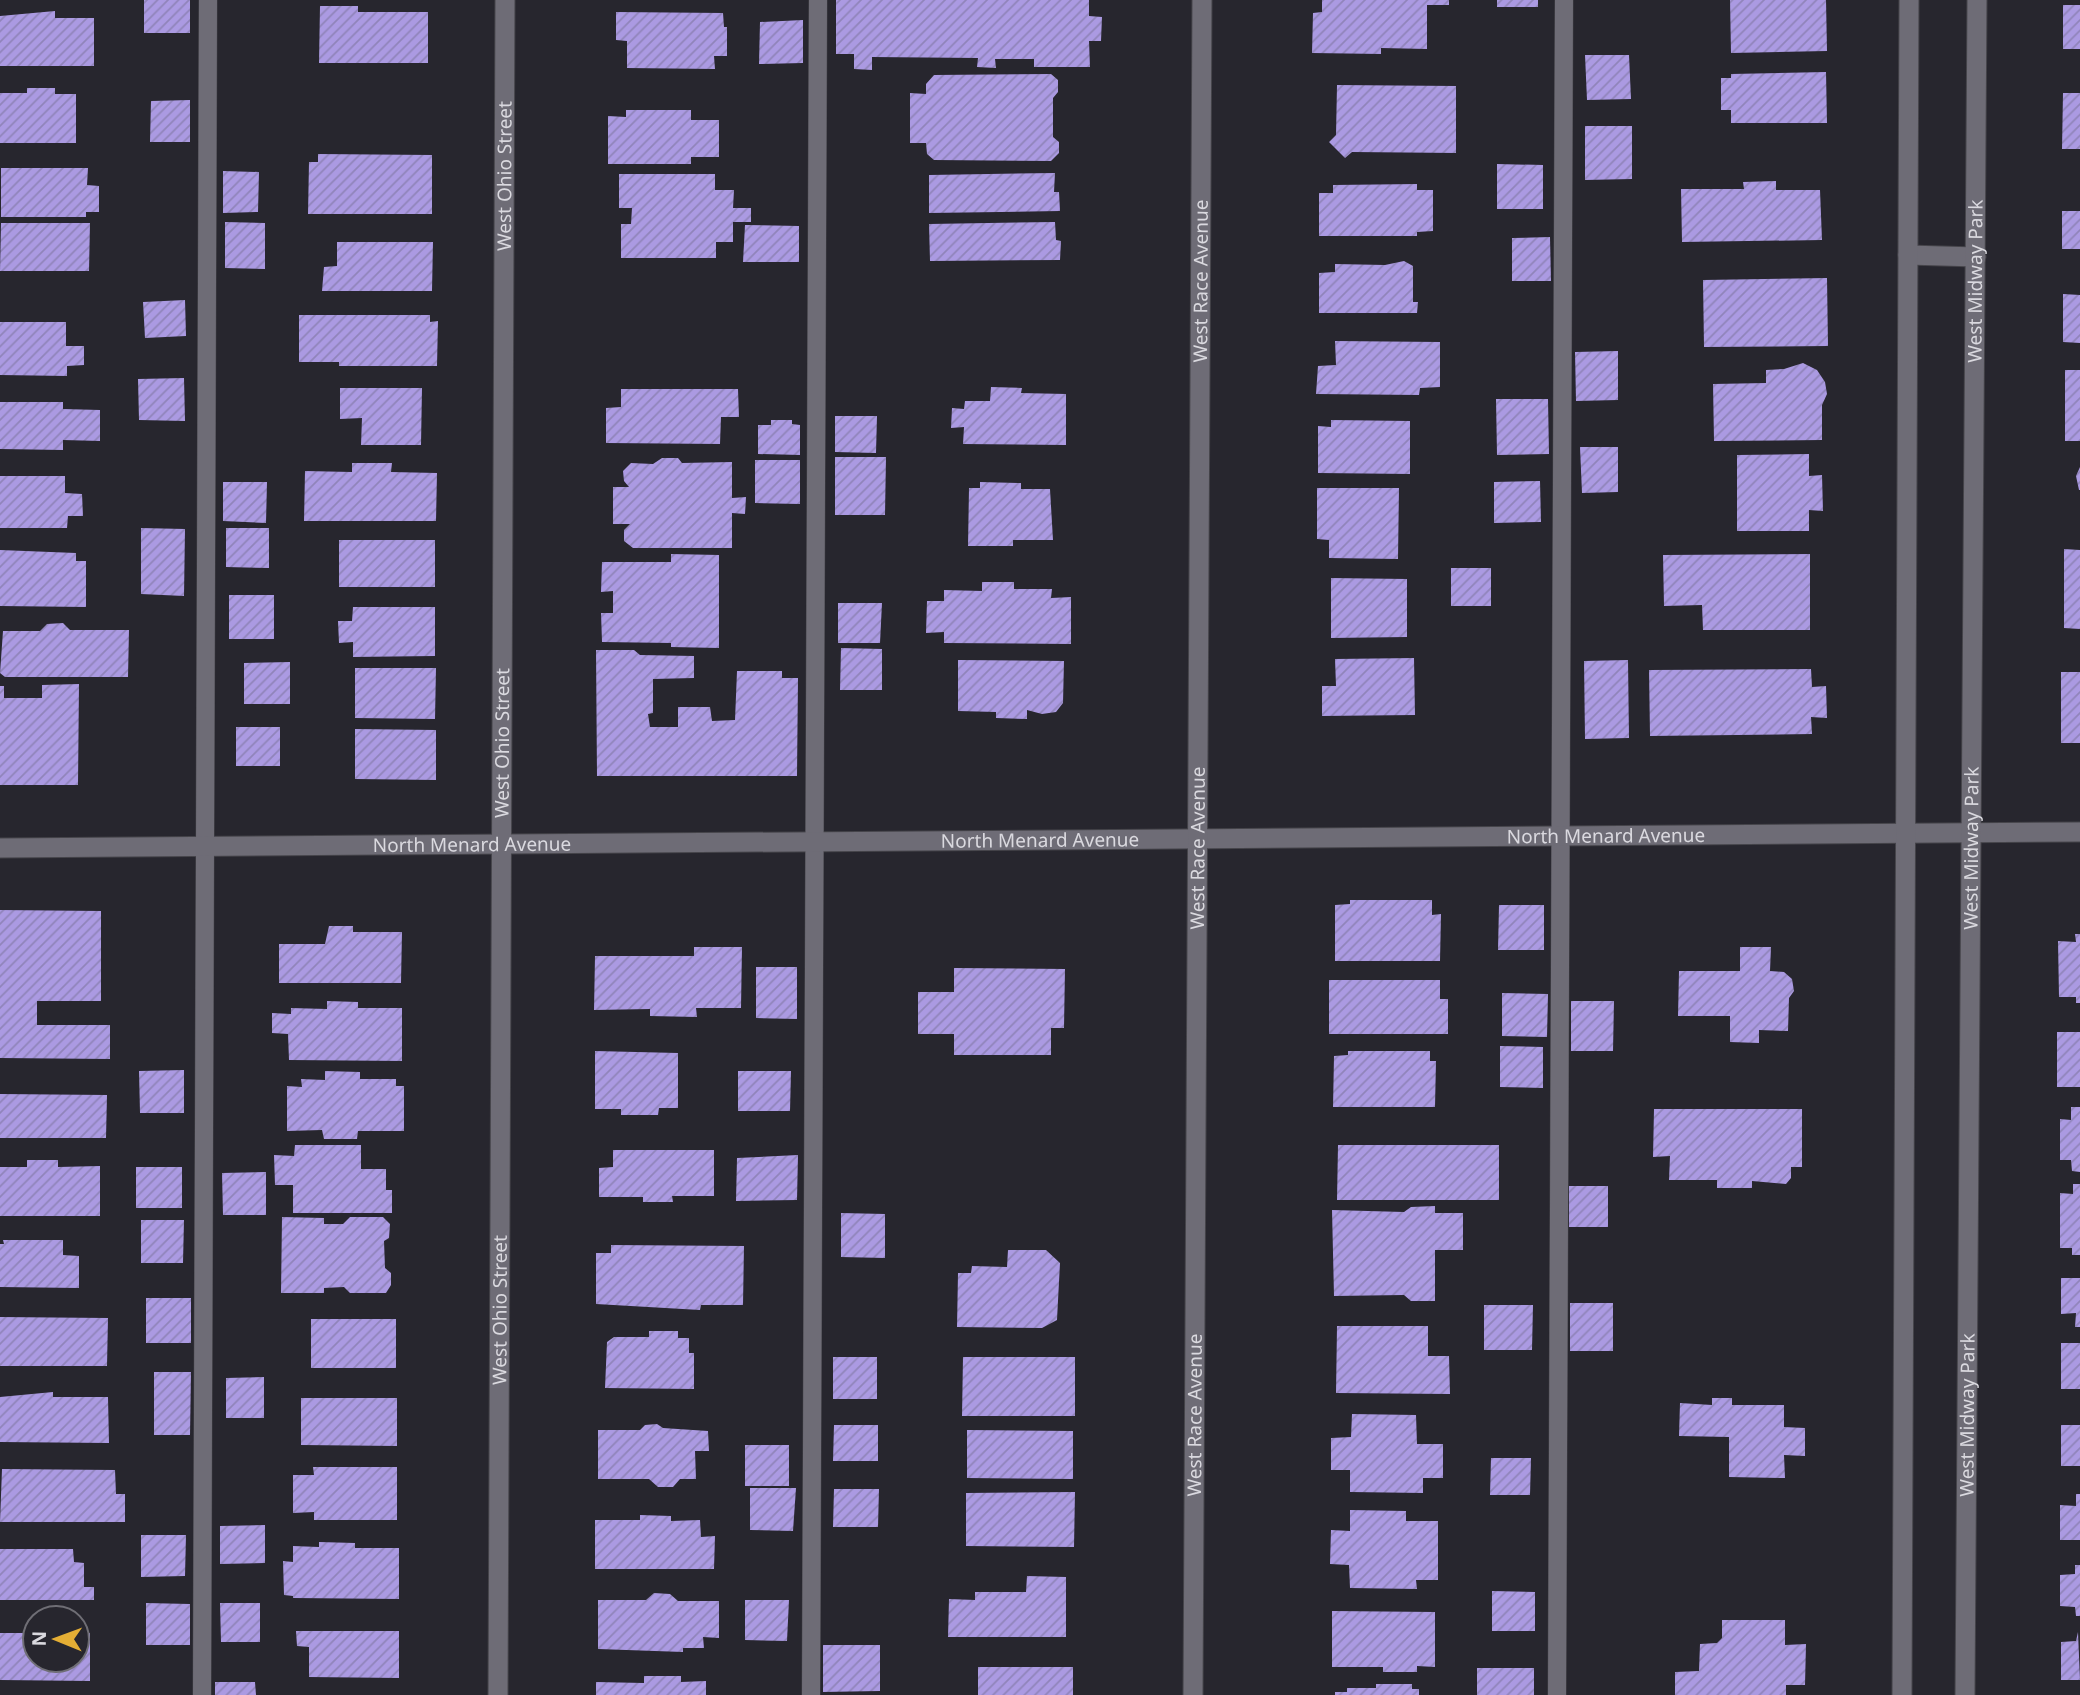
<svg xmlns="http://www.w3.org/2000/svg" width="2080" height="1695" font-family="'Noto Sans',sans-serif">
	<defs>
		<pattern id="building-hatch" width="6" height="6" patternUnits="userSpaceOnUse" patternTransform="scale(1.75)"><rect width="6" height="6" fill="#ab9ae2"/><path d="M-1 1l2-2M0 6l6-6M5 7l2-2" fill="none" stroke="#9084ba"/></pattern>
	</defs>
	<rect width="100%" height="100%" fill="#27262e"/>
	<!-- building -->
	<g fill="url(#building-hatch)">
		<rect x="144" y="0" width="46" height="33"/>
		<polygon points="836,0 1089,0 1089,16 1102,17 1101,41 1089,41 1090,67 1034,67 1034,59 995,59 996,68 977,67 978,58 872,57 872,70 854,69 854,54 836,54"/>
		<polygon points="1322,0 1449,0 1449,5 1427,5 1427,49 1381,48 1381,54 1312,53 1313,13 1322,12"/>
		<rect x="1497" y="0" width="41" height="7"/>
		<polygon points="1730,0 1826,0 1827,51 1731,53"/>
		<rect x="2063" y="5" width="17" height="44"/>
		<polygon points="320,6 358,6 358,12 428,12 428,63 319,63"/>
		<polygon points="55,11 55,18 94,18 94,66 0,66 0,16"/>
		<polygon points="616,12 723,13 724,27 727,27 727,56 714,56 715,69 627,68 627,41 616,40"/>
		<polygon points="803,20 803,63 759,64 760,22"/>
		<polygon points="1585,55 1629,55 1631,99 1587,100"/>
		<polygon points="1826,72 1827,123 1731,123 1731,110 1721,110 1721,78 1731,78 1731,74"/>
		<polygon points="1051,74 1058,80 1058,92 1053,98 1053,137 1059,142 1059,153 1051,161 934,160 927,154 926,143 910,143 910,93 926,94 926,84 934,75"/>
		<polygon points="1337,85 1456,86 1456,153 1352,152 1345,158 1329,142 1336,135"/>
		<polygon points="27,88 55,88 55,94 76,94 76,143 0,143 0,93 27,93"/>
		<polygon points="2063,93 2080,93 2080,149 2062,149"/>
		<polygon points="190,100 190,142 150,142 151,101"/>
		<polygon points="626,110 691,110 691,120 719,120 719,157 691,157 691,164 608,164 608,116 626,117"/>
		<polygon points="1585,126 1632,126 1632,179 1585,180"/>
		<polygon points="318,154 432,155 432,214 308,214 309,162 318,162"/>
		<polygon points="1497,164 1543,165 1543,209 1497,209"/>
		<polygon points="1,168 88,168 87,185 99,186 99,212 86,212 86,217 1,217"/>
		<polygon points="223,171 259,172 258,212 223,213"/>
		<polygon points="1055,173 1054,192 1059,192 1060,211 929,213 929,175"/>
		<polygon points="619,174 715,174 715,190 734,190 733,208 751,208 751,222 733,222 733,242 716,242 716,258 621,258 621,224 631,224 632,208 619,208"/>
		<polygon points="1776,181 1776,190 1820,190 1822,240 1682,242 1681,189 1744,189 1743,182"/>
		<polygon points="1417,184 1417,190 1433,190 1433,231 1417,232 1417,236 1319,236 1319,193 1333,193 1333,185"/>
		<rect x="2062" y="211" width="18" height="38"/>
		<polygon points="225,222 265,223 265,269 225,268"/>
		<polygon points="1055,222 1056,240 1061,241 1060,260 930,261 929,224"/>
		<polygon points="1,223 90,223 89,271 0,271"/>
		<polygon points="745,225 799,226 799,262 743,262"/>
		<polygon points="1550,237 1551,281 1512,281 1512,238"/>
		<polygon points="337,242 433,242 432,291 322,291 324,267 337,266"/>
		<polygon points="1404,261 1413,266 1413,302 1418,302 1417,313 1319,313 1319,273 1335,272 1335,264 1385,265"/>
		<polygon points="1827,278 1828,346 1704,347 1703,280"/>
		<polygon points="2063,294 2080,295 2080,343 2063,342"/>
		<polygon points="185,300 186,336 145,338 143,302"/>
		<polygon points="299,315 430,315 430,322 438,321 437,366 339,366 339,362 299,362"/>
		<polygon points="0,322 66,322 66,346 84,346 84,365 67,366 67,376 0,375"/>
		<polygon points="1335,341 1440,342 1440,387 1420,388 1419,395 1316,394 1318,366 1336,365"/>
		<polygon points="1618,351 1618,400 1576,401 1575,352"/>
		<polygon points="1803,363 1817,370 1825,382 1827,394 1822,405 1822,440 1714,441 1713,384 1766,383 1766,370 1784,369"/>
		<rect x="2065" y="370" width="15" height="71"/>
		<polygon points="184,378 185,421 139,420 138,379"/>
		<polygon points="991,387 1022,388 1021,393 1066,394 1066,445 963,444 964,427 951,428 952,408 964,409 965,401 990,401"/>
		<polygon points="340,388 422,388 421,445 361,445 362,418 340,419"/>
		<polygon points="621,389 738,389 739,417 721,417 720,444 606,443 606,408 621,407"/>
		<polygon points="1496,399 1548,399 1549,454 1497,455"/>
		<polygon points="0,402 63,402 63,409 100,410 100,441 63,440 63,450 0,449"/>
		<polygon points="835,416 877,416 876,453 835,452"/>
		<polygon points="771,420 792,420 792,424 800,425 800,455 758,454 758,425 771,425"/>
		<polygon points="1331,420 1410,421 1410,474 1318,473 1318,426 1331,427"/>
		<polygon points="1580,447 1618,447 1618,492 1582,493"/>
		<polygon points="1809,454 1809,476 1822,475 1823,511 1809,510 1809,531 1737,531 1737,455"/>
		<polygon points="835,457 886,457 885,515 835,515"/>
		<polygon points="662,458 678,458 682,463 732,462 732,498 746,497 745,514 732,513 732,548 633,548 624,541 624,530 630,524 613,524 613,487 629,487 624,481 623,471 631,463 653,464"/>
		<polygon points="755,460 800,460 800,504 755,503"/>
		<polygon points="352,463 392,463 391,472 437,473 436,521 304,521 305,471 352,472"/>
		<polygon points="2080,467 2080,490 2079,490 2076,476"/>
		<polygon points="0,476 65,476 65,493 82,494 83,516 68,516 67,528 0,528"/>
		<polygon points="1540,481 1541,522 1494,523 1494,482"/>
		<polygon points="223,482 267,482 266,523 223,521"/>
		<polygon points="980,482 1021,483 1021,489 1050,489 1053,540 1013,540 1013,546 968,546 969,488 980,488"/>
		<polygon points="1317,488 1399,488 1398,559 1329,558 1329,540 1317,539"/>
		<polygon points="141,528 185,529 184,596 141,594"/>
		<polygon points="226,528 269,528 269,568 226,567"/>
		<rect x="339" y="540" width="96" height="47"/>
		<polygon points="2064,549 2080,550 2080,629 2064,628"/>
		<polygon points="0,550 76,553 76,561 86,561 86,607 0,606"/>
		<polygon points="671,554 719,555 719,648 671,647 671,643 602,642 601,613 613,613 613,591 601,592 602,562 671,562"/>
		<polygon points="1810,554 1810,630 1703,630 1702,605 1664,606 1663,555"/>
		<rect x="1451" y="568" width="40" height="38"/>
		<polygon points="1331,578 1407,579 1407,637 1331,638"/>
		<polygon points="982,582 1014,582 1014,589 1052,589 1051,598 1071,597 1071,644 944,643 944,632 926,633 927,601 944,601 944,590 982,591"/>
		<rect x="229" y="595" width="45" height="44"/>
		<polygon points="838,603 882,603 880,643 838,643"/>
		<polygon points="353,607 435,607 435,656 353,657 353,642 339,643 338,621 352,621"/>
		<polygon points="63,623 70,630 129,630 128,677 5,677 0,673 3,631 40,631 47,624"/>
		<polygon points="841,648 882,649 882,690 840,690"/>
		<polygon points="596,650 634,650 640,655 694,656 694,678 653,679 653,713 648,714 650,727 678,727 678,707 710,707 712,721 735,720 737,671 782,671 782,678 798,678 797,776 597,776"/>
		<polygon points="1414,658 1415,715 1322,716 1322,686 1336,686 1335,659"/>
		<polygon points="958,660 1064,661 1063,703 1056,712 1042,714 1027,710 1027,719 996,718 996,712 958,711"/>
		<polygon points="1628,660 1629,738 1585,739 1584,661"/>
		<polygon points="290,662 290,704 244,704 244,663"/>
		<polygon points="355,668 436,668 435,719 355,718"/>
		<polygon points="1811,669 1812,687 1826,686 1827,718 1811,717 1812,734 1650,736 1649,670"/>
		<rect x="2061" y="672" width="19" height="71"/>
		<polygon points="79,684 78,785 0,785 0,686 4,686 4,698 42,698 42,685"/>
		<rect x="236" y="727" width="44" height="39"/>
		<polygon points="355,729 436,730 436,780 355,779"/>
		<polygon points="1350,900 1432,900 1432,915 1441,914 1440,961 1335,961 1335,905 1350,904"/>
		<polygon points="1499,905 1544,905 1544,950 1498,950"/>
		<polygon points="0,910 101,911 101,1001 37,1001 37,1025 110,1025 110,1059 0,1058"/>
		<polygon points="329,926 353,926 353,932 402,932 401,983 279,983 279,944 325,944"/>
		<polygon points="2075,934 2080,934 2080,1003 2076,1003 2076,997 2059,997 2058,941 2076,942"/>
		<polygon points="694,947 742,947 741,1008 696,1008 697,1017 650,1016 650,1009 594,1010 595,956 694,956"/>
		<polygon points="1740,947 1771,947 1770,971 1784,972 1792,979 1794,991 1789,998 1788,1031 1759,1030 1759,1043 1730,1042 1730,1016 1678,1016 1679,971 1740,971"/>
		<polygon points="756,967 797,967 797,1019 756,1018"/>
		<polygon points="954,968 1065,969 1064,1028 1051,1028 1051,1055 954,1055 954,1034 918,1034 918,992 954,992"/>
		<polygon points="1329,980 1440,980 1440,999 1448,999 1448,1034 1329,1034"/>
		<polygon points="1502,993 1548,994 1547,1037 1502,1036"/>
		<polygon points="327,1001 358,1002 358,1008 402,1008 402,1061 289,1060 288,1034 272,1033 272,1013 291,1014 291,1008 327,1009"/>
		<polygon points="1571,1001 1614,1001 1613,1051 1571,1051"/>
		<rect x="2057" y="1032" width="23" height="55"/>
		<polygon points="1500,1046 1543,1047 1543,1088 1500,1087"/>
		<polygon points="595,1051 678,1053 678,1108 659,1108 658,1115 621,1115 621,1109 595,1109"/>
		<polygon points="1348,1051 1430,1051 1430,1061 1436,1061 1435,1107 1333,1107 1334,1056 1348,1055"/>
		<polygon points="184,1070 184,1113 140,1113 139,1071"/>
		<polygon points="325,1071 360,1072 360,1079 396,1079 396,1086 404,1086 404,1131 358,1131 357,1139 324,1139 322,1130 287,1131 287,1086 302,1087 301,1079 325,1080"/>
		<polygon points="738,1071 791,1071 790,1111 738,1111"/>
		<polygon points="0,1094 107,1095 106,1138 0,1138"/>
		<polygon points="2071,1107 2080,1107 2080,1172 2072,1171 2071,1160 2060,1160 2060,1119 2071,1120"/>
		<polygon points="1654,1109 1802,1109 1802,1167 1791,1167 1791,1178 1786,1184 1752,1181 1752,1188 1717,1188 1717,1180 1669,1180 1670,1156 1653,1157"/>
		<polygon points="295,1145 361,1145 361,1169 386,1169 386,1190 392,1190 392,1213 293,1213 293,1185 275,1185 274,1155 294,1156"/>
		<polygon points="1338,1145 1499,1145 1499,1200 1337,1200"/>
		<polygon points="613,1150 714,1150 714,1196 672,1196 673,1202 643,1202 643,1197 599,1197 599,1168 613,1167"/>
		<polygon points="798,1155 797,1200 736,1201 737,1158"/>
		<polygon points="27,1160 58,1160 58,1167 100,1166 100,1216 0,1216 0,1167 27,1167"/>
		<rect x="136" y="1167" width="46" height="41"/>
		<polygon points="266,1172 266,1215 223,1215 222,1173"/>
		<polygon points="2073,1184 2080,1184 2080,1255 2072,1255 2072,1248 2060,1248 2060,1193 2073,1194"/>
		<rect x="1569" y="1186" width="39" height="41"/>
		<polygon points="1435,1206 1435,1213 1463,1213 1463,1250 1435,1250 1435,1301 1411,1301 1404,1295 1334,1296 1332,1210 1404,1212 1411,1207"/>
		<polygon points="841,1213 885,1214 885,1258 841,1257"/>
		<polygon points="282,1217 324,1218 324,1224 343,1224 350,1217 383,1217 390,1224 389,1238 384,1241 385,1268 391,1273 391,1285 386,1293 350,1293 344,1287 324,1288 324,1293 281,1293"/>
		<polygon points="141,1220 184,1220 183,1263 141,1263"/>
		<polygon points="3,1240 63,1240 63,1255 79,1256 79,1288 0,1287 0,1244 4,1244"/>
		<polygon points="611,1245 744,1246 743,1305 701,1305 700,1310 596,1304 596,1253 611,1253"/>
		<polygon points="1008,1250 1046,1250 1060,1263 1057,1320 1042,1328 957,1327 958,1273 971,1273 972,1266 1007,1267"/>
		<polygon points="2061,1278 2080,1278 2080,1327 2075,1327 2076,1313 2061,1314"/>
		<rect x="146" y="1298" width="45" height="45"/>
		<rect x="1570" y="1303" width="43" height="48"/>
		<polygon points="1484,1305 1533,1305 1532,1350 1484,1350"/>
		<polygon points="0,1317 108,1318 107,1366 0,1366"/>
		<rect x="311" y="1319" width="85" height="49"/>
		<polygon points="1337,1326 1428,1326 1428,1356 1449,1356 1450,1394 1336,1393"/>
		<polygon points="649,1331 678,1331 678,1338 689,1338 689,1353 694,1353 694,1389 605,1388 607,1342 614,1337 649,1337"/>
		<rect x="2061" y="1343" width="19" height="46"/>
		<rect x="833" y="1357" width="44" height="42"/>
		<polygon points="963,1357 1075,1357 1075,1416 962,1416"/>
		<polygon points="154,1372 191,1372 190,1435 154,1435"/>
		<polygon points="264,1377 264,1418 226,1418 226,1378"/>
		<polygon points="53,1392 53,1397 108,1397 109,1443 0,1442 0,1397"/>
		<polygon points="301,1398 397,1398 397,1446 301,1445"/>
		<polygon points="1712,1398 1732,1398 1732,1405 1784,1405 1784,1427 1805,1428 1805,1456 1784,1455 1785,1478 1729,1477 1729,1437 1679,1436 1680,1403 1712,1405"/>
		<polygon points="1352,1414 1416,1415 1417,1444 1443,1444 1443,1478 1423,1478 1423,1493 1350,1492 1350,1470 1331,1470 1331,1438 1351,1437"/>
		<polygon points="657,1424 663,1428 708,1431 709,1451 695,1451 696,1479 680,1479 673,1487 658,1487 649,1479 598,1479 598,1430 640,1430 645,1425"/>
		<polygon points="834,1425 878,1425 878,1461 833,1461"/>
		<rect x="2061" y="1425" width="19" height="41"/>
		<polygon points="967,1430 1073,1431 1073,1479 967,1478"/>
		<rect x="745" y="1445" width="44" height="41"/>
		<polygon points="1491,1458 1531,1458 1530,1495 1490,1495"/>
		<polygon points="313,1467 397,1467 397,1520 314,1520 314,1512 293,1513 293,1475 314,1475"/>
		<polygon points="2,1469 115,1470 116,1494 125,1494 125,1522 0,1522"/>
		<polygon points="750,1488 796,1488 793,1531 750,1530"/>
		<polygon points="834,1489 879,1489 878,1527 833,1527"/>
		<polygon points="1075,1492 1074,1547 966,1546 966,1493"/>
		<polygon points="2076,1494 2080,1494 2080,1540 2060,1540 2060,1505 2076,1506"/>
		<polygon points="1350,1510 1406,1511 1406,1521 1438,1521 1438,1580 1416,1580 1417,1589 1350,1588 1349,1565 1330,1564 1331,1530 1350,1531"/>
		<polygon points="640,1515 671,1516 671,1521 700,1520 701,1537 715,1536 714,1569 595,1569 595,1520 640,1520"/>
		<polygon points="265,1525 265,1563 220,1564 220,1526"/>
		<polygon points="141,1535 186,1535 185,1576 141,1577"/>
		<polygon points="319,1542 355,1543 355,1548 399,1548 399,1599 293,1598 293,1596 284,1595 283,1561 293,1562 293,1546 319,1547"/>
		<polygon points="0,1549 73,1549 74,1562 84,1563 84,1587 94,1587 94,1600 0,1600"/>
		<polygon points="2075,1565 2080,1565 2080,1616 2076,1616 2075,1607 2060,1606 2060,1575 2075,1574"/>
		<polygon points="1027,1576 1066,1577 1066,1637 948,1637 949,1599 975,1600 975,1592 1026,1592"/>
		<polygon points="1492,1591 1535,1592 1535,1631 1492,1631"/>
		<polygon points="654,1593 670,1594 678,1601 719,1601 719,1638 703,1637 704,1648 683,1648 683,1652 598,1649 598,1600 646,1600"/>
		<polygon points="745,1600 789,1600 787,1641 745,1640"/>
		<polygon points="146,1603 190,1604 190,1645 146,1645"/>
		<polygon points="220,1603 260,1603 260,1642 221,1642"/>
		<polygon points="1332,1611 1435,1612 1435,1667 1417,1666 1417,1672 1383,1672 1383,1667 1332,1667"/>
		<polygon points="1722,1620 1785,1620 1785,1645 1806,1644 1805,1685 1786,1685 1786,1695 1675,1695 1675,1672 1699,1671 1700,1644 1717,1643 1722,1638"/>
		<polygon points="296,1631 399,1631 399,1678 309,1677 309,1647 297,1646"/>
		<polygon points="2078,1632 2080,1680 2061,1680 2061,1642 2076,1641"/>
		<polygon points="0,1633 35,1633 35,1660 77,1660 77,1633 90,1633 90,1681 0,1680"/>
		<polygon points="823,1645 880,1645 880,1691 823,1692"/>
		<rect x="978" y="1667" width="95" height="28"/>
		<rect x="1477" y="1668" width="57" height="27"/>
		<polygon points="644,1676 681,1676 681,1682 706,1681 706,1695 596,1695 596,1682 644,1683"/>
		<polygon points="215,1682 255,1682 256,1695 215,1695"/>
		<polygon points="1376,1684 1412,1684 1412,1689 1419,1689 1419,1695 1335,1695 1335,1692 1347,1692 1347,1688 1376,1688"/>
	</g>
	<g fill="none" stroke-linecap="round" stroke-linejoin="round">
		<defs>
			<g id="service">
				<polyline points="202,1695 208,0"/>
				<polyline points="811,1695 818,0"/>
				<polyline points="1557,1695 1564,0"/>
			</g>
			<g id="minor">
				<polyline points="1908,255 1976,257"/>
				<path id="s1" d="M0,848L2080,832"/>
				<path id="s2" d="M498,1695L505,0"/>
				<path id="s3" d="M1193,1695L1202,0"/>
				<polyline points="1902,1695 1909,0"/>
				<path id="s4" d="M1965,1695L1977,0"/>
			</g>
		</defs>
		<!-- service casing -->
		<use href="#service" stroke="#45444a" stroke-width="19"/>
		<!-- minor casing -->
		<use href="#minor" stroke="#45444a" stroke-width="21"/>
		<!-- service -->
		<use href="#service" stroke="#6e6c76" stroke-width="18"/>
		<!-- minor -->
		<use href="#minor" stroke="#6e6c76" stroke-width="19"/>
	</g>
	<g text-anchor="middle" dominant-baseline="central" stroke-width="7" stroke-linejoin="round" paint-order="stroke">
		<!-- street labels -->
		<g font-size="19" fill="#dad9df" stroke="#27262e">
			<text stroke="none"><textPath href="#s2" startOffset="1519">West Ohio Street</textPath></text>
			<text stroke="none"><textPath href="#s3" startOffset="1414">West Race Avenue</textPath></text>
			<text stroke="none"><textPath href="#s4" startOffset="1414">West Midway Park</textPath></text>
			<text stroke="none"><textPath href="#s2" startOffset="952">West Ohio Street</textPath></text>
			<text stroke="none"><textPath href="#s1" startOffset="1606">North Menard Avenue</textPath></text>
			<text stroke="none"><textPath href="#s1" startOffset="1040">North Menard Avenue</textPath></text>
			<text stroke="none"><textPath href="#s1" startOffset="472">North Menard Avenue</textPath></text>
			<text stroke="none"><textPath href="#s3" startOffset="847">West Race Avenue</textPath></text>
			<text stroke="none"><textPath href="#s4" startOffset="847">West Midway Park</textPath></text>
			<text stroke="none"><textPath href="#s2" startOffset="385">West Ohio Street</textPath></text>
			<text stroke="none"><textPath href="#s3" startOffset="280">West Race Avenue</textPath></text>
			<text stroke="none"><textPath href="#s4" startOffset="280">West Midway Park</textPath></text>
		</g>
	</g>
	<!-- north arrow -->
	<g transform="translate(56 1639) rotate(271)"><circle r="33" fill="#27262e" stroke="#6f6e75" stroke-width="2"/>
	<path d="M0-5L12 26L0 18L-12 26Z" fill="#e4ae35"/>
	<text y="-10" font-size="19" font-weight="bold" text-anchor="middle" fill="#dad9df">N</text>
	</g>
</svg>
